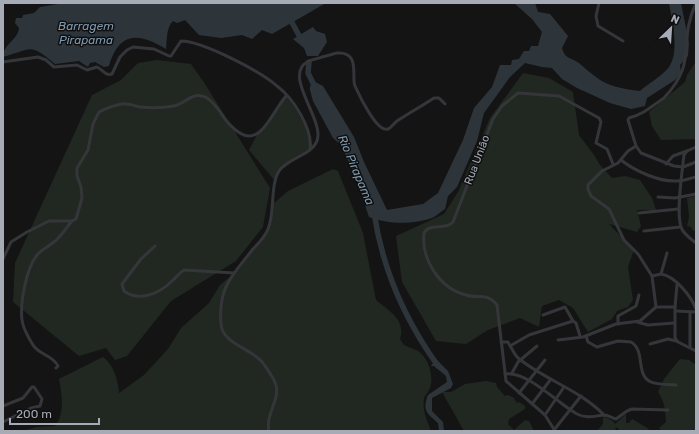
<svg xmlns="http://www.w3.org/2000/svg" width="699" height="434" font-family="Rubik,sans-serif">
	<rect width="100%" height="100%" fill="#141415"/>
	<!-- green -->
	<g fill="#202821">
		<polygon points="157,60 191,64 205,84 270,188 263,227 236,261 171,301 127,356 115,360 106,348 79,356 13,302 15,263 92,95 121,80 138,63"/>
		<polygon points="695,63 696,139 661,140 652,126 649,112 685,82 687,75"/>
		<polygon points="523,73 549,78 573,92 579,135 594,155 600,165 612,178 625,176 640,180 652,198 656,210 637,210 641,226 637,232 609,224 634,250 628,267 633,300 628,307 617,311 612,319 588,332 573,308 559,300 542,306 539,327 520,318 488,330 466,344 436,341 402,282 396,236 444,214 458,192 490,118"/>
		<path d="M286,96C298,112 308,128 313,147C294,158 282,160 276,182L249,150L257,135L268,125Z"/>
		<path d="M333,169L338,171L363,233L376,300C389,311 406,319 400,339L404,345C408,347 414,349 418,351C429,358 435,379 429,390C428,393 425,395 424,398C422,410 427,420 431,431H23L36,427L55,426C65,414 62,394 59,379L103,357C114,365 118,380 119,393L144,375L168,349L181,328L209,303L220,285L232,275L267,232L273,204L288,191Z"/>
		<polygon points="696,196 696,231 692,230 691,227 687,226 689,217 687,198"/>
		<path d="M680,359L689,360L696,365V431H661L659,428L666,422C665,410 665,402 658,392L664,379Z"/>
		<polygon points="486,381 496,383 497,387 505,396 508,395 514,398 517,403 519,402 525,406 525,409 509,419 508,424 514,430 525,420 529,421 534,431 464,431 442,392 451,392 465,384"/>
		<polygon points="626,414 626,423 629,423 632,419 649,429 647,431 621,431 616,427 615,431 597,431 603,424 603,418 605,417 613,421 615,424"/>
	</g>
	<!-- water -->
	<g fill="#2d353b">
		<path d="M64,3H326L272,34L262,30L252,39L242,35L221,38L199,35L185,20L177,23L173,21C166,28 167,40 166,49C138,32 119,32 109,66L104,67L95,62L90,63L88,67L79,61L55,64C29,42 32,49 3,57C3,44 18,40 19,28L15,23L16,18H22L23,15L34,13L40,7Z"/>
		<path d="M514,3H535L538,12L550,14L568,36L562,48C565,59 570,57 579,63C585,68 590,73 596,77C609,87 624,89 640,91C649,83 662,76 669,67C680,51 672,20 669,3H681L689,43L688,56L680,65L681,73L675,80L647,98L645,106L631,109L610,103L577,88L562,79L552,68L542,67L525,63L510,77L484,113L477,141L457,187L448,196L445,209C441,211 437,216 432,218C413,225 387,224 369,217L355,175L341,145L333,138L313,101L310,90V86L315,82L323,86L354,137L364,162L387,210L423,204L438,193L463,140L474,108L492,87L500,65H511L512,60L519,59L524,51H529L531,46H538L542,32L532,19Z"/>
		<polygon points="313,27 316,31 325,34 327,42 318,56 307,56 304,48 293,39"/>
		<path d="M436,359L448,371L453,384L451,388L432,398V411L443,422L444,431H439L438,423C427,413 422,411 428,395L447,382L446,376L434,366H431Z"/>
	</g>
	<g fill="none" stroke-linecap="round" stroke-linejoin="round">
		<!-- river -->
		<g stroke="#2d353b" stroke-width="5.5">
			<polyline points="289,17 302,41"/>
			<polyline points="309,62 308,73 316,89"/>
			<path d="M374,212C382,268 405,320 438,366"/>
		</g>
		<!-- minor -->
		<g stroke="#35363a" stroke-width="3">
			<polyline points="599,3 596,16 598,26 623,41"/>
			<path d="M696,3C677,44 699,61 664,98C652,106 644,114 629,118L628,120L636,146L641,153L674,166L683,167L696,162"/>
			<path d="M3,62L38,57L46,60L54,67L77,65L87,70L97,67C103,70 105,76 112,74L120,57L127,50L133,47L154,49L169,56H171L181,41C202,41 260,71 277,86C293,98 313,129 310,149"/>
			<polyline points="636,146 628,151 618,163 602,171 588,185 588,189 591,196 609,209 624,240 638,254 652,276 656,307"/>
			<path d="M696,147L687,151L684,155C682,173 676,212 681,227C683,234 691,239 696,243"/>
			<path d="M621,160C635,171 659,182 677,181C684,181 690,178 696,177"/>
			<polyline points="666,164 673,156 687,151"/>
			<polyline points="658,197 675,198 696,194"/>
			<polyline points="639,213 678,209"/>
			<polyline points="644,231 680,227"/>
			<path d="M155,246L141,259L122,284L124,291C139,302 159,294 172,281C176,278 179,273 184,270L234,273"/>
			<path d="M3,259L11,242L27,232L49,221H72L76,219L82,198L81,187L77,176V168L88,150L93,124L99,112C107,108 114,105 122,104C128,103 135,106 140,107C151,108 163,108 174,106C185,104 193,90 207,98C215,103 220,112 225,119C257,159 267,119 286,96"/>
			<path d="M661,274C675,276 691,296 696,309"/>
			<polyline points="652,276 661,274 667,253"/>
			<polyline points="677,285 675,307 675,338 678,342 696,351"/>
			<polyline points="676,311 696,312"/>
			<polyline points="690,312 690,347"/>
			<polyline points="543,315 565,307 573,321"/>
			<polyline points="637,322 648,325 674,323"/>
			<polyline points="618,324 618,316 636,306 639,295"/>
			<path d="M586,336L588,342L597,347L618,341L631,342C646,351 635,375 651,382C658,385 668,384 676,385"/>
			<polyline points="558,340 583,337 616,324 640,321 656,307 675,307"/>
			<path d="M501,342H508C511,347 514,354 518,358C545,380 580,390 604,415"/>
			<polyline points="650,344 668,339 676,341"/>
			<polyline points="510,346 529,335 573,321 576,323 580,336"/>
			<path d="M56,368L58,366C53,355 39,355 33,345C28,337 23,329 22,320C20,303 26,269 37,255C42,249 48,247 54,242C61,237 66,228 72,221"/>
			<polyline points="512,373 518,362 537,346"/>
			<path d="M505,374C528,371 557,403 577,414C587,419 594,416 604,415C608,415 612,418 616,419L627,411L632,409L668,410"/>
			<polyline points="519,393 545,360"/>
			<polyline points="532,404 551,379"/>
			<polyline points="3,406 23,398 32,387 34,387 42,399 40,406 31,408 3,422"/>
			<polyline points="545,415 564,387"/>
			<polyline points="554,430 581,396"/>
			<path d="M269,431C265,415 280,400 276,385C274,378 267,369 263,363C253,349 222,344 221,324C218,287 232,276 253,249C259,243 265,237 268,229C275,213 270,185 279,171C288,158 310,155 316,143C328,123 282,77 307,62C312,59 318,59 322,57C327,56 332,54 337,53C361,51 351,78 355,86C359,95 377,133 388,129C391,128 394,123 397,121C409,113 422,106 434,98H439L445,104"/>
			<path d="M555,431L545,415L506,381L497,305C487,292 478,299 466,295C439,288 421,259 424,233C430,222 445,231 453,222L493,119L502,106L518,93L559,96L599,118L601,122L596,143L607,149L613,164"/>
		</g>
	</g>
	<g text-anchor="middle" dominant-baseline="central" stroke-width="3" stroke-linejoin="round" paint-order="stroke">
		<!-- street labels -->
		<g font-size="11" fill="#a6abb5" stroke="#0f0f10">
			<text transform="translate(477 160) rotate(-69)">Rua União</text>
		</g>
		<!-- water labels -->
		<g font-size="12" font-style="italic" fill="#7e99af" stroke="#0f0f10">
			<text x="86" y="26">Barragem<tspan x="86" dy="14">Pirapama</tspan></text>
			<text transform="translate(356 170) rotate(67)">Rio Pirapama</text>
		</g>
	</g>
	<!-- border -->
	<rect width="699" height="434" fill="none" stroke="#a6abb5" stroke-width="8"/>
	<!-- north arrow -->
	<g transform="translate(671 28) rotate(25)" stroke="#0f0f10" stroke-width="3" paint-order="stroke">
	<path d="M0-3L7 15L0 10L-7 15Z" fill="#a6abb5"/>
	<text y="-6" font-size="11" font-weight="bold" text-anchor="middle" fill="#a6abb5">N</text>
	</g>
	<!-- scale -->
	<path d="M10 418v6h89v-6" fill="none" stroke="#a6abb5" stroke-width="2"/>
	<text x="16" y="418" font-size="12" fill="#a6abb5" stroke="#0f0f10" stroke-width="3" paint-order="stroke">200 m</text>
</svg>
